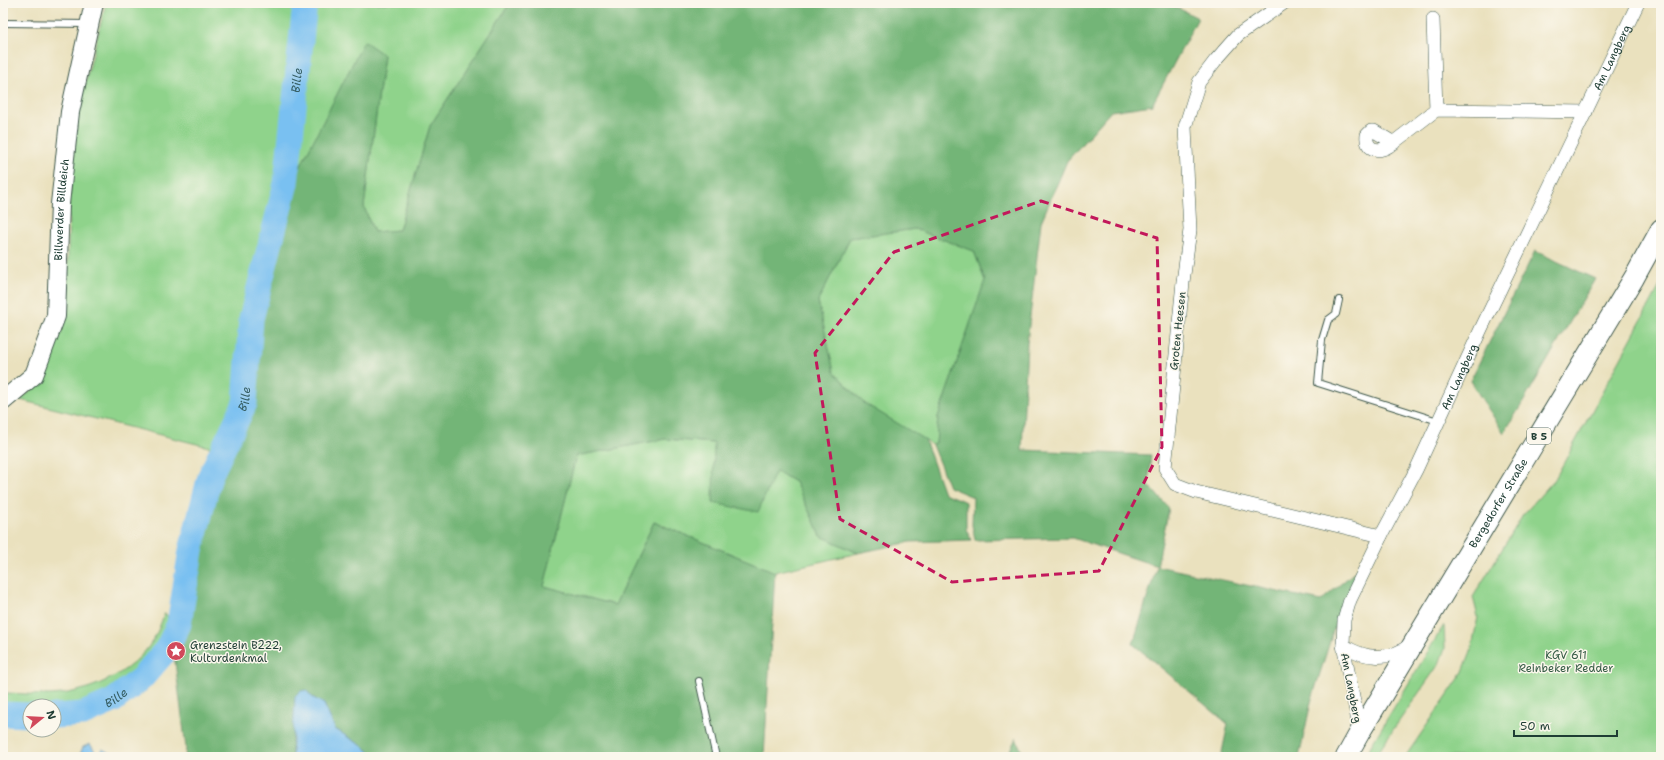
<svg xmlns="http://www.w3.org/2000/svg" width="1664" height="760" font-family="'Shantell Sans',sans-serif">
	<rect width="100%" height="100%" fill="#fbf7ec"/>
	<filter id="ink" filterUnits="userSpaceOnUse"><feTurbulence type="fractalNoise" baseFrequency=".025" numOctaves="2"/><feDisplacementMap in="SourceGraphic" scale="8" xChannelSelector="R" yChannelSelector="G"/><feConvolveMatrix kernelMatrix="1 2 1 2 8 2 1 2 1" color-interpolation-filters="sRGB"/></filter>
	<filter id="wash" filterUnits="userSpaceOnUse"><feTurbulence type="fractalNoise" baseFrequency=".012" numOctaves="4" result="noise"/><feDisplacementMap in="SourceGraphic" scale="16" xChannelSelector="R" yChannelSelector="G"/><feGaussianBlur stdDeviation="0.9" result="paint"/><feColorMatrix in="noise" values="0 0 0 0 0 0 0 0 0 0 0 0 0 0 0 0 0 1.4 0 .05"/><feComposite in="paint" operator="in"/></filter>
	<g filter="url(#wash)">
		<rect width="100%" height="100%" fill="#eae1be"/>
		<!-- green -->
		<g fill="#8fd38b" stroke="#578860">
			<polygon points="106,3 297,3 280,185 250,318 245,403 221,450 20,400 40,382 67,315 69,200 78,112"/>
			<polygon points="311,3 510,3 430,126 399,230 374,232 364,207 384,55 364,42 292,183"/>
			<polygon points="915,229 974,251 985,281 938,417 936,444 932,445 864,403 834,372 818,301 850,238"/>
			<polygon points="1661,284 1661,757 1405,757 1462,674 1471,651 1478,617 1473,597 1523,515 1555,479"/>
			<polygon points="665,439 714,443 776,471 795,482 821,536 858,553 775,572 654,522 615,605 544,586 576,456"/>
			<path d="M165,613L179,632L174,654L148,689L116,712L84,721H54V706H30V722H3V693C18,693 34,695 49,695C86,694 133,674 153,640C158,632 161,622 165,613Z"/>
			<polygon points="1444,625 1445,648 1439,664 1374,757 1364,757"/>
		</g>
		<!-- forest -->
		<g fill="#73b577" stroke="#497956">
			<polygon points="510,3 1168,3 1198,18 1152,105 1111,111 1067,161 1041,222 1027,343 1022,450 1151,455 1148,485 1169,508 1157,566 1073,538 975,540 972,525 973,497 949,487 932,445 936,444 938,417 985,280 974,251 915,229 850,238 818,301 834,372 864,403 925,440 944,493 966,502 966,529 971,540 910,542 858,553 821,536 795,482 776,471 758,512 713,503 714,443 665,439 576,456 544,586 615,605 654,522 775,572 764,757 375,757 364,747 335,729 324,704 312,697 292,738 292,757 185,757 186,748 174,654 179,632 180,588 189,549 208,475 245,403 250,318 288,202 292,183 364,41 384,55 364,207 374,232 399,230 430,126"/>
			<polygon points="1535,251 1595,279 1522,404 1504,433 1470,381"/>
			<polygon points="1157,566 1321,601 1358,569 1336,622 1311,702 1299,757 1221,757 1228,724 1133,644"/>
			<polygon points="1016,738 1024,757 1007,757"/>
		</g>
		<!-- water -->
		<g fill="#79c0f1" stroke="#4c7e92">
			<polygon points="306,690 312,697 324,704 335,729 364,747 375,757 292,757 295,696 301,691"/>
			<polygon points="90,744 98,756 102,749 119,757 79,757 83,747"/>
		</g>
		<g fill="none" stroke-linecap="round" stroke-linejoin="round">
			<!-- river -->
			<g stroke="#79c0f1" stroke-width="25">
				<polyline points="3,714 30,715"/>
				<path id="s1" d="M54,716L83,714L113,701L141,679L167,649L179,624L191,550L210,476L245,403L251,319L286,183L305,3"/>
			</g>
		</g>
	</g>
	<g filter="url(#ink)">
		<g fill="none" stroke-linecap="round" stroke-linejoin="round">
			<defs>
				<g id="lane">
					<polyline points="3,23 87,24"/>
					<polyline points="1339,300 1336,314 1328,320 1322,340 1318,383 1438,421"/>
					<polyline points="699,681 716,757"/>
				</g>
				<g id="street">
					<polyline points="1284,3 1238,35 1215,61 1199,82 1185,127 1190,230 1183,282 1165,468 1175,484 1196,492 1381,536"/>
					<polyline points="1433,19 1436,110"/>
					<path d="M1394,143L1374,131H1371L1367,135C1365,150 1378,153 1389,146L1436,110L1586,112"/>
					<path d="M1343,645C1364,659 1390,662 1411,644"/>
					<path id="s2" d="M1360,732L1343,645L1344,620L1350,600L1381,536L1416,470L1481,329L1638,3"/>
				</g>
				<g id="secondary">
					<path id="s3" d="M3,401L34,375L56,316L60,204L70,112L94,3"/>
				</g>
				<g id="primary">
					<path id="s4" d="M1346,757L1360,732L1634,278L1661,229"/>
				</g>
			</defs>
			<!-- lane casing -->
			<use href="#lane" stroke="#3d5649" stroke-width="8"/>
			<!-- street casing -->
			<use href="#street" stroke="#3d5649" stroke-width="14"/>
			<!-- secondary casing -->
			<use href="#secondary" stroke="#3d5649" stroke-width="20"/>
			<!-- primary casing -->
			<use href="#primary" stroke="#3d5649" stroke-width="22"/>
			<!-- lane -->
			<use href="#lane" stroke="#fff" stroke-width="6"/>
			<!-- street -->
			<use href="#street" stroke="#fff" stroke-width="13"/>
			<!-- secondary -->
			<use href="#secondary" stroke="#fff" stroke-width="18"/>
			<!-- primary -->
			<use href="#primary" stroke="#fff" stroke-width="20"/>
		</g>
	</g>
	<!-- marked area -->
	<path fill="none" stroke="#c2185b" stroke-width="3" stroke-dasharray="8 5" stroke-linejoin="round" d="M1041,201L1157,238L1162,447L1099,571L952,582L840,519L815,353L894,252Z"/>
	<!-- icons -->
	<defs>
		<symbol id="sight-disc" viewBox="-11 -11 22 22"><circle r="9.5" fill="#d1495b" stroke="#fbf7ec"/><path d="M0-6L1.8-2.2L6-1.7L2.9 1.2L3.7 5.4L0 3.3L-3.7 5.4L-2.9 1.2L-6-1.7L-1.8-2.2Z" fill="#fff"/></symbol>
	</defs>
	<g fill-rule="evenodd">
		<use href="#sight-disc" x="165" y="640" width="22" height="22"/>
	</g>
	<g text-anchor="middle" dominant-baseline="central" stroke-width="3" stroke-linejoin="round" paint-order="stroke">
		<!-- shield labels -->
		<rect fill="#fbf7ec" stroke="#61756b" stroke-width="1" x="1527" y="428" width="24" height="16" rx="3"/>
		<g font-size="10" font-weight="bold" fill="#1f3d34">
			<text x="1539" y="436">B 5</text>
		</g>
		<!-- street labels -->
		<g font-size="11" fill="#1f3d34" stroke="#fbf7ec">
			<text stroke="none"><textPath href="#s2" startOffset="737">Am Langberg</textPath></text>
			<text stroke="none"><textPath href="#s3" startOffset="210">Billwerder Billdeich</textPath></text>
			<text transform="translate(1178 331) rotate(-84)">Groten Heesen</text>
			<text stroke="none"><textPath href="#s2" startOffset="383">Am Langberg</textPath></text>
			<text stroke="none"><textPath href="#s4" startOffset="296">Bergedorfer Straße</textPath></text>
			<text transform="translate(1351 688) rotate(79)">Am Langberg</text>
		</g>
		<!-- poi labels -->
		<g font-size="11" fill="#1f3d34" stroke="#fbf7ec" text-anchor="start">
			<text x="190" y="645">Grenzstein B222,<tspan x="190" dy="13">Kulturdenkmal</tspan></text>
		</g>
		<!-- park labels -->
		<g font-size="11" fill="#355b45" stroke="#fbf7ec">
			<text x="1566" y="655">KGV 611<tspan x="1566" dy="13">Reinbeker Redder</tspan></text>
		</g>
		<!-- water labels -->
		<g font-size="12" font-style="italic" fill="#365e63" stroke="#fbf7ec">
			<text stroke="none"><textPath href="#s1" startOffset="725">Bille</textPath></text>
			<text stroke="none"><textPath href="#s1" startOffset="401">Bille</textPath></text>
			<text stroke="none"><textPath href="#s1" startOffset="66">Bille</textPath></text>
		</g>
	</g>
	<!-- margin -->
	<rect width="1664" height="760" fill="none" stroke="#fbf7ec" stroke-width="16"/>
	<!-- north arrow -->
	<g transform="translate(42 718) rotate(72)"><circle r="19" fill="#fbf7ec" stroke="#a3ada2"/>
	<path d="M0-3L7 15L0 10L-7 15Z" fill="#d1495b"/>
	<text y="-6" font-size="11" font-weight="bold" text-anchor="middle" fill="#1f3d34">N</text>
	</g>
	<!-- scale -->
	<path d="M1514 730v6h103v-6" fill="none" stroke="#1f3d34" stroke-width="2"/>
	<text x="1520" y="730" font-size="12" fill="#1f3d34" stroke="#fbf7ec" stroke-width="3" paint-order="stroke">50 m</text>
</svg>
